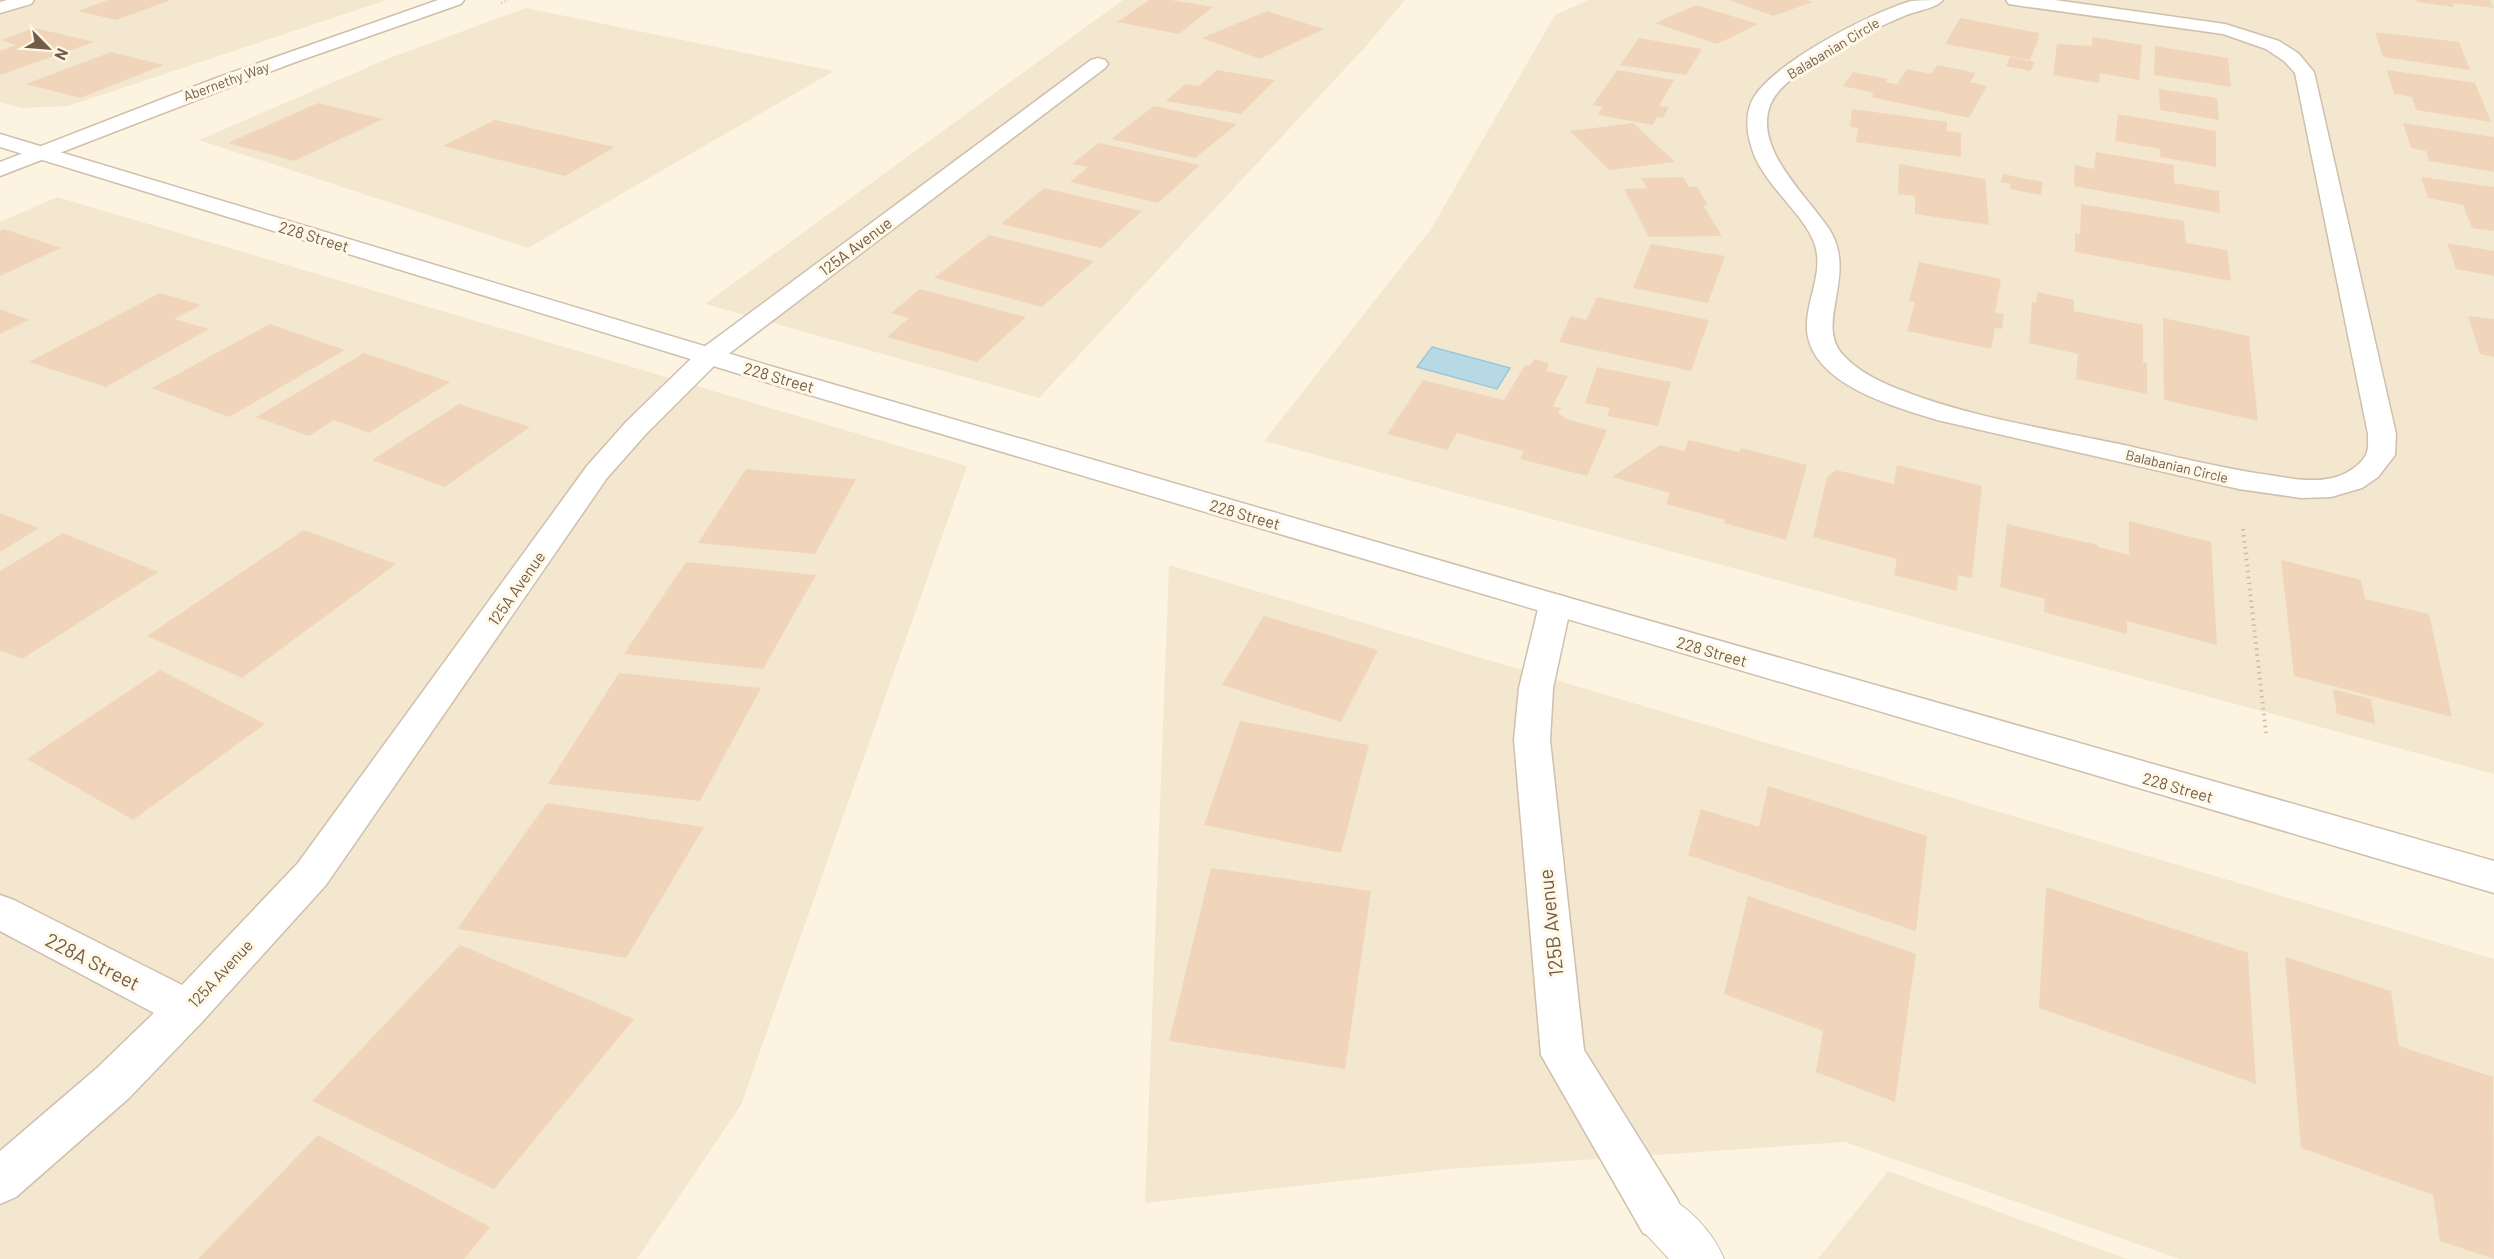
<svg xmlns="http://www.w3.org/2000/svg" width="2494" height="1259" font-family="Barlow,sans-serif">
	<rect width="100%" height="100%" fill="#fcf4e1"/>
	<!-- residential -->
	<g fill="#f3e7d0">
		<polygon points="0,0 387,0 68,106 21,108 0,102"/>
		<polygon points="1123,0 1405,0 1367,45 1039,398 705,304"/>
		<polygon points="1588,0 2494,0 2494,774 1264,441 1431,229 1555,15"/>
		<polygon points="526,8 834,71 528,248 199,140 387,59"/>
		<polygon points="57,197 967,466 741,1105 637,1259 0,1259 0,222"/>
		<polygon points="1169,565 2494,959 2494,1259 2180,1259 1845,1142 1449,1169 1145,1203"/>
		<polygon points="1888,1171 2127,1259 1818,1259"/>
	</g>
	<!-- water -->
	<polygon fill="#b7d9e5" stroke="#9dc7d6" stroke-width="1.5" points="1432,347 1510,368 1497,389 1417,367"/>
	<!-- building -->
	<g fill="#f1d5ba">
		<polygon points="108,0 171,0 116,20 78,11"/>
		<polygon points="1149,0 1171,0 1213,7 1179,34 1117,22"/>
		<polygon points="1730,0 1806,0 1813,2 1773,16"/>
		<polygon points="2416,0 2490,0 2494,8 2452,3 2454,7 2417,2"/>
		<polygon points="1696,5 1758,24 1717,44 1655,23"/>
		<polygon points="1267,11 1324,29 1260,59 1202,38"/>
		<polygon points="1960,18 2040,33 2037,38 2039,38 2030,60 1945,44"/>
		<polygon points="35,28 94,42 0,75 0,51 16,45 0,40"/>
		<polygon points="2375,32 2459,42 2470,70 2383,57"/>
		<polygon points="2092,37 2142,45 2139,80 2100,73 2099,83 2053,75 2057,44 2092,46"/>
		<polygon points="1639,38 1702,49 1686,75 1620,65"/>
		<polygon points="2155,46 2228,58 2231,87 2154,75"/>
		<polygon points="111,52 164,65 80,98 26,84"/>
		<polygon points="2010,57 2035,62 2030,71 2006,66"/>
		<polygon points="1937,65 1976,73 1970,82 1987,86 1969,118 1871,97 1874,93 1843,86 1853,72 1888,79 1885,82 1897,84 1907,69 1931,74"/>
		<polygon points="1217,70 1275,80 1241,114 1166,101 1185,84 1199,86"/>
		<polygon points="1617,70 1674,80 1659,106 1669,107 1663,118 1657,117 1653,125 1598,115 1603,107 1593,105"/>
		<polygon points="2387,70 2475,83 2491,122 2416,110 2412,97 2394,94"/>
		<polygon points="2159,89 2217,98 2219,120 2160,110"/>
		<polygon points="318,103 383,119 294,161 228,143"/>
		<polygon points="1154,106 1237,124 1195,158 1111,139"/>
		<polygon points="1852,109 1947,122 1947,131 1961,133 1961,157 1856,142 1858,128 1850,127"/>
		<polygon points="2118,114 2216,131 2216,167 2160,157 2160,149 2115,141"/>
		<polygon points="495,120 615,147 565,176 443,146"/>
		<polygon points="1633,123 1675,162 1609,170 1570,131"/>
		<polygon points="2403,123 2494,137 2494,172 2429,161 2426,151 2411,148"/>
		<polygon points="1099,143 1200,165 1158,203 1070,182 1088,167 1072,164"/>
		<polygon points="2096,152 2174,165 2174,183 2219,191 2220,213 2074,186 2075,165 2094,169"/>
		<polygon points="1899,164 1985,179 1989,225 1915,214 1915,196 1898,194"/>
		<polygon points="2003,174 2043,182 2041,195 2010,189 2011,184 2001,182"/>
		<polygon points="1683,177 1689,187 1697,187 1708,205 1703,205 1722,236 1649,237 1624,189 1647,188 1641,178"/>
		<polygon points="2421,177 2494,187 2494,231 2472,228 2463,205 2428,198"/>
		<polygon points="1044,188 1142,211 1101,248 1001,224"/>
		<polygon points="2081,204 2184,221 2186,243 2227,250 2231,281 2075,252 2075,233 2080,234"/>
		<polygon points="4,229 61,248 0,276 0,231"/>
		<polygon points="989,235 1094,261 1042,307 934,278"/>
		<polygon points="2447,243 2494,251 2494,276 2456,269"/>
		<polygon points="1651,244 1725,256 1708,303 1633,288"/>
		<polygon points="1919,262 2001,279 1995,313 2004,314 2002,329 1995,328 1991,349 1907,331 1915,302 1909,301"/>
		<polygon points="920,289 1026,317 977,362 887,337 909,318 891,313"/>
		<polygon points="2037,292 2074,300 2074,311 2143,325 2143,362 2147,363 2147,394 2076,379 2078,354 2029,343 2032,302 2036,303"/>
		<polygon points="160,293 201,305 174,319 209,329 106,387 29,362"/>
		<polygon points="1597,297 1709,320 1691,371 1559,342 1571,316 1586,320"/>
		<polygon points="0,309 29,320 0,334"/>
		<polygon points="2468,316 2494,319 2494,357 2480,354"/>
		<polygon points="2163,318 2249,336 2258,421 2164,400"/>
		<polygon points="270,324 345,350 229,417 152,388"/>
		<polygon points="364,353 450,382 369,433 334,420 309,436 256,417"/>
		<polygon points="1534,359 1549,363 1546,371 1568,376 1553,406 1561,408 1558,414 1564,416 1563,418 1607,430 1587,476 1520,459 1524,451 1457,433 1447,450 1387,434 1423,380 1504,400 1525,365 1530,366"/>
		<polygon points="1597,367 1671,382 1658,426 1607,416 1610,408 1585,403"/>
		<polygon points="459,404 530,427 445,487 372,460"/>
		<polygon points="1689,440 1739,452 1741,448 1807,465 1786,540 1724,523 1725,520 1666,504 1670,493 1612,477 1660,445 1684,451"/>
		<polygon points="1897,465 1982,486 1972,578 1958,575 1957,591 1894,575 1897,559 1813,537 1827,477 1836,470 1894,484"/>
		<polygon points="746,469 856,479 815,554 698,543"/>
		<polygon points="0,513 39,528 0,552"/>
		<polygon points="2129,521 2211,542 2217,645 2127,621 2127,634 2044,612 2045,599 2000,587 2007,524 2098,545 2098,547 2129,555"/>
		<polygon points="304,530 396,564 242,678 147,636"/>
		<polygon points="63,533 158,572 22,659 0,650 0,571"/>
		<polygon points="2281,560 2361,580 2365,599 2429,614 2452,717 2294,676"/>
		<polygon points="686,562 816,575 763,669 624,654"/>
		<polygon points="1264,616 1378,650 1341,722 1222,685"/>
		<polygon points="160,670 265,724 133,820 27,759"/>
		<polygon points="619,673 761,688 700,801 548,784"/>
		<polygon points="2333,689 2371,699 2375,724 2337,714"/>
		<polygon points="1240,721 1369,745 1341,853 1204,825"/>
		<polygon points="1768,786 1927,836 1916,931 1688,855 1701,809 1759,827"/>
		<polygon points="547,803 704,827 626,958 457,929"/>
		<polygon points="1211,868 1371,891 1345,1069 1169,1041"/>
		<polygon points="2046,887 2248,953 2256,1084 2039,1008"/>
		<polygon points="1748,896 1916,954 1895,1102 1816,1072 1823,1031 1724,994"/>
		<polygon points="460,945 634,1019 494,1189 312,1101"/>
		<polygon points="2285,957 2391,991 2399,1046 2493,1077 2494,1259 2440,1241 2433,1195 2301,1148"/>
		<polygon points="318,1135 490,1227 464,1259 198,1259"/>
	</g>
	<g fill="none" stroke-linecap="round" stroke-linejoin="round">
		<defs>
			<path id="service" d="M1660,1193C1687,1204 1713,1232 1724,1259H1669L1644,1232L1637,1216L1644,1200Z"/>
			<g id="minor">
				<polygon points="7,0 34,0 31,4 0,13 0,2"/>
				<path d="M1943,0C1935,9 1915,11 1904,16C1872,29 1787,71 1772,101C1750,145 1805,194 1827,226C1861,273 1812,324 1844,356C1858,371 1878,381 1898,389C1968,417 2049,429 2124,445C2172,456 2220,468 2269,475C2289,478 2311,483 2332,478C2344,476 2360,466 2366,455C2369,449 2368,440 2368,434L2295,73L2284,61L2266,49L2223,34L2015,5L2009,4L2006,0H2055L2225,24L2279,41L2298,53L2314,72L2396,434L2395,455L2378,477L2362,488L2331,497L2301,498L2239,489L1937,420C1892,406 1802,382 1807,321C1809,295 1823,271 1815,245C1803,210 1759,183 1750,142C1746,128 1746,110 1754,97C1777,61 1870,13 1911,1C1921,0 1933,0 1943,0Z"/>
				<polygon points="1098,58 1105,60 1108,64 1105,68 718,362 646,434 607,478 326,885 202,1022 129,1098 16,1197 0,1204 0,1151 97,1068 154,1013 0,931 0,895 14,900 182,985 298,863 587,466 626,422 700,350 1091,60"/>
				<polygon points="1555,594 1566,597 1571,605 1553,688 1550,740 1584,1050 1677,1199 1684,1216 1677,1233 1660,1240 1643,1233 1541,1055 1514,740 1519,688 1539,605 1544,597"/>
			</g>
			<polygon id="tertiary" points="0,134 777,368 1566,597 2494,861 2494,893 759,380 0,147"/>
			<polygon id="secondary" points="438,0 464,0 461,4 290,64 0,176 0,162 219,77"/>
		</defs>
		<!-- service casing -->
		<use href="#service" stroke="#cfbfac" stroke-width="2"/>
		<!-- minor casing -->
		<use href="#minor" stroke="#cfbfac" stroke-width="3"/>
		<!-- tertiary casing -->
		<use href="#tertiary" stroke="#cfbfac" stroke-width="3"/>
		<!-- secondary casing -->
		<use href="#secondary" stroke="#d0bda7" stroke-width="3"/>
		<!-- path-far1 -->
		<polyline stroke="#d5b99d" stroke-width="2" stroke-dasharray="1 3" stroke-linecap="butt" points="501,3 509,0"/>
		<!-- path -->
		<polyline stroke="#d5b99d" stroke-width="4" stroke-dasharray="1.5 4.5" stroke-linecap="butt" points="2243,529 2266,733"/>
		<!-- service -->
		<use href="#service" fill="#fff" fill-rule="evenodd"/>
		<!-- minor -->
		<use href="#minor" fill="#fff" fill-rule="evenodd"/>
		<!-- tertiary -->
		<use href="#tertiary" fill="#fff" fill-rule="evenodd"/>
		<!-- secondary -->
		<use href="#secondary" fill="#fff" fill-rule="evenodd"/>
	</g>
	<g text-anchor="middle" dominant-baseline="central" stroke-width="6" stroke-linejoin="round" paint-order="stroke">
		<!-- far-street labels -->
		<g font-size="14" fill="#725c49" stroke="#fff8e7">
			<text transform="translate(1833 48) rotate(-31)">Balabanian Circle</text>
			<text transform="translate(226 81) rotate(-20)">Abernethy Way</text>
			<text transform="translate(2177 466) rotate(13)">Balabanian Circle</text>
		</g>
		<!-- street labels -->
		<g font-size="16" fill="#725c49" stroke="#fff8e7">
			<text transform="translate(314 236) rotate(17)">228 Street</text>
			<text transform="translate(855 246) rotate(-37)">125A Avenue</text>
			<text transform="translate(779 377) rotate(16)">228 Street</text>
			<text transform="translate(1245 514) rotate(16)">228 Street</text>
			<text transform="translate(516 588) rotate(-55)">125A Avenue</text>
			<text transform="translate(1712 651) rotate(16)">228 Street</text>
			<text transform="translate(2178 787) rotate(16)">228 Street</text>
			<text transform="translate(220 973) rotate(-47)">125A Avenue</text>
		</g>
		<!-- near-street labels -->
		<g font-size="20" fill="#725c49" stroke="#fff8e7">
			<text transform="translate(1550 923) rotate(-96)">125B Avenue</text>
			<text transform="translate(93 961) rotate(27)">228A Street</text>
		</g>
	</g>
	<!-- north arrow -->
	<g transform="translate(48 48) rotate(115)" stroke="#fff8e7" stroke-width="4.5" paint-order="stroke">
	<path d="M0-4.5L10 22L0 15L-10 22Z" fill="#725c49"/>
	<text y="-9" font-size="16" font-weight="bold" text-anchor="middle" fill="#725c49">N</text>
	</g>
</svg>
